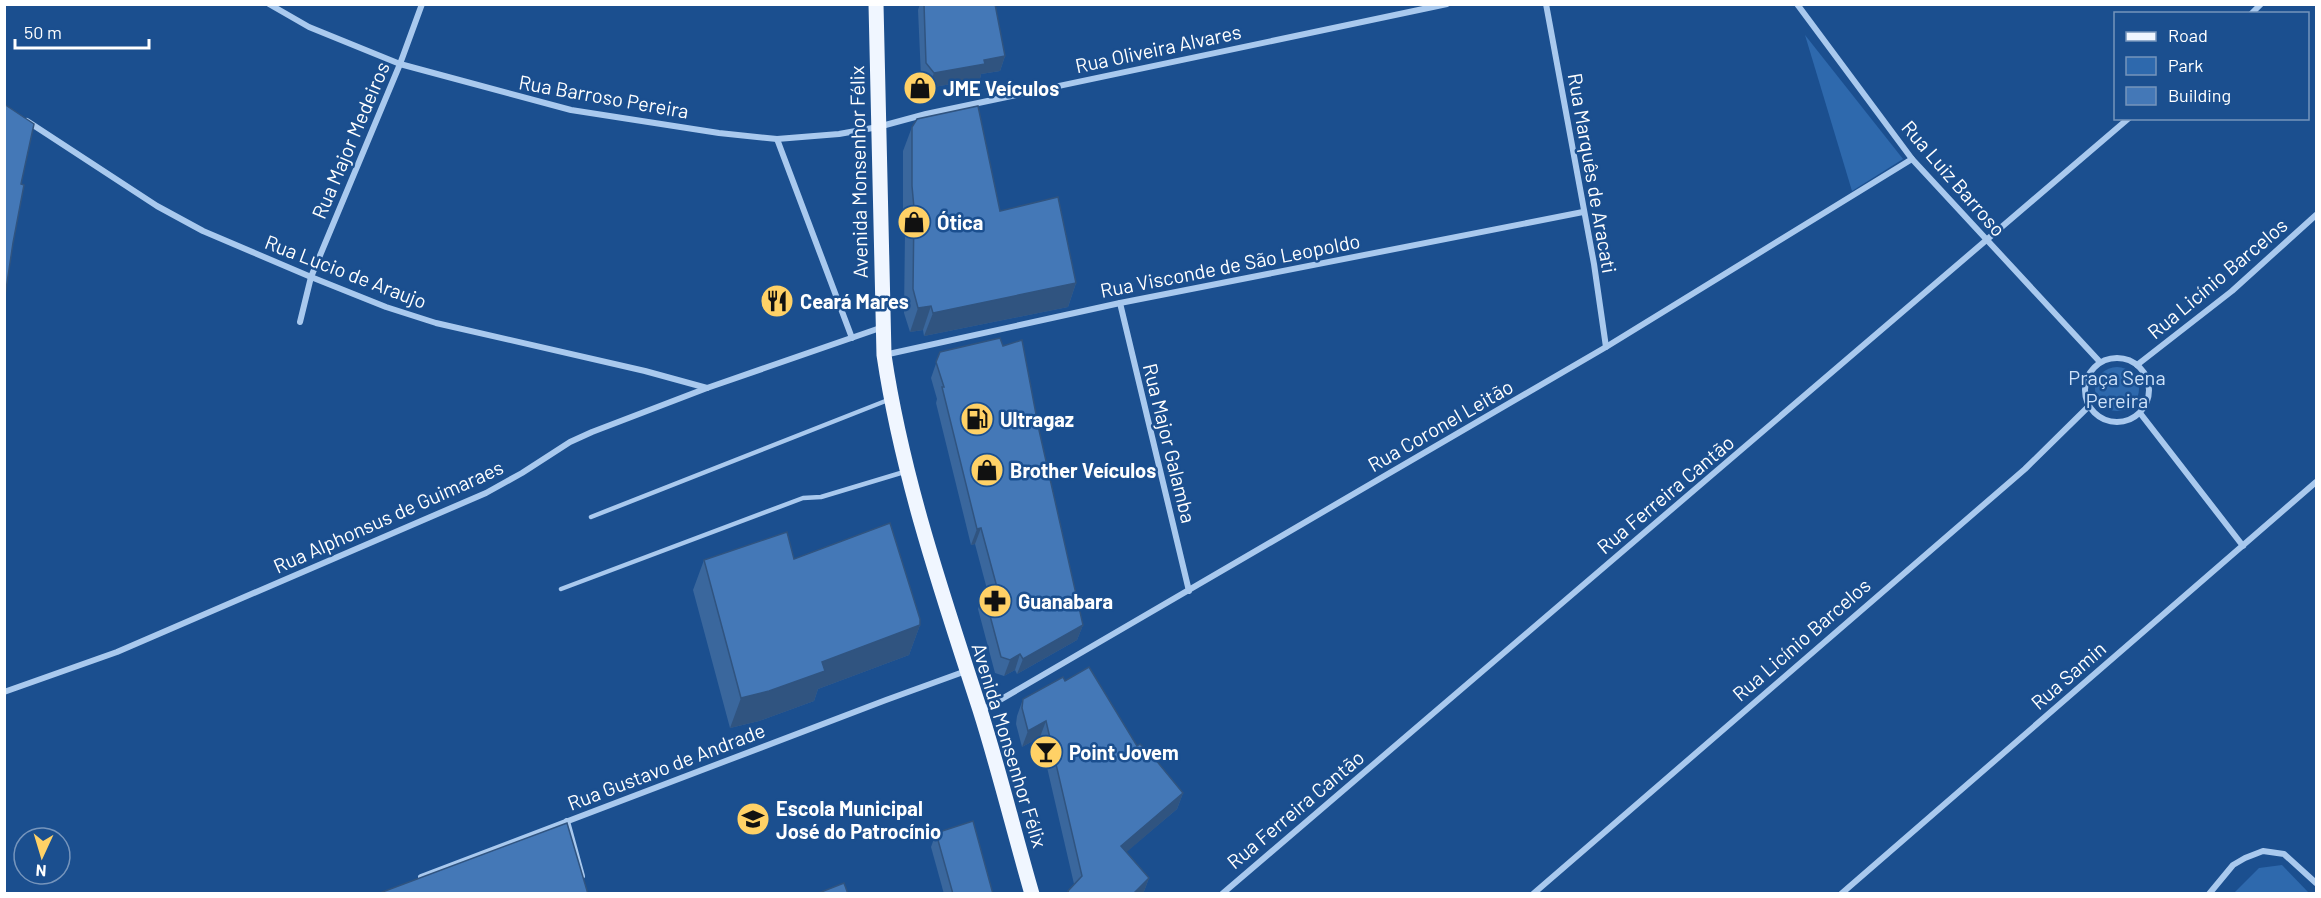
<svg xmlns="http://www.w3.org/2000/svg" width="2321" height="898" font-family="Barlow,sans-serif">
	<rect width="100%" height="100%" fill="#1b4f8f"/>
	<!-- green -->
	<g fill="#2e69ad">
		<polygon points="1805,35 1903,159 1852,191"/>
		<circle cx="2117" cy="389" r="22"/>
		<polygon points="2282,865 2309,893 2234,893 2259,868"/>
	</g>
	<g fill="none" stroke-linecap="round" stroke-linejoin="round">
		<!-- service -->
		<g stroke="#a9c9ee" stroke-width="4.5">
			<polyline points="591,517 888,400"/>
			<polyline points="561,589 803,498 821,497 904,472"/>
		</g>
		<!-- minor -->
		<g stroke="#a9c9ee" stroke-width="6">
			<polyline points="269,4 309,27 400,64 571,110 719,133 777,139 839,134 878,127 926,114 1447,4"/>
			<polyline points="1546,4 1594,264 1606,347"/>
			<polyline points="1797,4 1912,159 2100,362"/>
			<polyline points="2251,14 2261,4"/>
			<polyline points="27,121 157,206 203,231 311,277 386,307 436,323 645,371 707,388"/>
			<polyline points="777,139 852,338"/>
			<polyline points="1120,303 1189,591"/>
			<polyline points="300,322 311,277 400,64 422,4"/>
			<polyline points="884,355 1120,303 1583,212"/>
			<circle cx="2117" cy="390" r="32"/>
			<polyline points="2137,365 2232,291 2316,215"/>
			<polyline points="2140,413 2243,546"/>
			<polyline points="4,692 117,652 486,493 522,473 570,442 592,432 707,388 883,327"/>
			<polyline points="981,711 1606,347 1912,159"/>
			<polyline points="567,821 582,876"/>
			<polyline points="421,877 886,700 966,671"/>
			<polyline points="1222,894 2129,118"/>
			<polyline points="1533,894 2025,469 2088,407"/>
			<polyline points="1841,894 2316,482"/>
			<polyline points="2209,894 2233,865 2245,858 2263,851 2284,854 2316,883"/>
		</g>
		<!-- primary -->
		<path stroke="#f0f6ff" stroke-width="15" d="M876,4L884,355C902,476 942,593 980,710C999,770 1014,832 1032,894"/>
	</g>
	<!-- wall -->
	<g fill="#3a679d">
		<polygon points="920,4 995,4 1005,56 1000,71 981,74 980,79 928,88 921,77 918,10"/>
		<polygon points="912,127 1076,283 1068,307 924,336 923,330 910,332 904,313 905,232 903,210 903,151"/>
		<polygon points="940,352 1039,430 1083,625 1077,640 1017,674 1015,670 1004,676 995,673 978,609 984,593 988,593 975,544 971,545 936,403 937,399 931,378"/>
		<polygon points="794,559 920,625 909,655 818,689 814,701 759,721 730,728 693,590 704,560"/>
		<polygon points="1065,681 1137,746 1183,793 1177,809 1126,852 1149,878 1143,894 1067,894 1068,891 1074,884 1040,737 1022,747 1016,724 1017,716 1023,699"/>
		<polygon points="936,833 993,894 944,894 931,847"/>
	</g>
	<!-- shaded-wall -->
	<g fill="#305480">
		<polygon points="1005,56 1000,71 981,74 980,79 928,88 934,73 984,60"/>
		<polygon points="1076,283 1068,307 924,336 933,313"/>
		<polygon points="931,306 923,330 910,332 918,308"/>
		<polygon points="981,528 975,544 971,545 977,529"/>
		<polygon points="920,625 909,655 818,689 814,701 759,721 730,728 741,698 822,662"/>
		<polygon points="1083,625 1077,640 1017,674 1023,659"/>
		<polygon points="1020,654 1015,670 1004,676 1010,660"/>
		<polygon points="1046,721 1040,737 1022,747 1028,731"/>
		<polygon points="1183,793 1177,809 1115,862 1121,846"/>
		<polygon points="1149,878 1143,894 1133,894"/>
	</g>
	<!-- building -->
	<g fill="#4478b7" stroke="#305480" stroke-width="1.5">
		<polygon points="924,4 995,4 1005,56 984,60 985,64 934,73 926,63"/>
		<polygon points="4,104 34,124 21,184 24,185 13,243 4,303"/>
		<polygon points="978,106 1000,211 1058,197 1076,283 933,313 931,306 918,308 913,289 914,208 912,186 912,127 917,119"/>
		<polygon points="1000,338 1003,346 1022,340 1039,430 1083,625 1023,659 1020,654 1010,660 1001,657 984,593 998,591 981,528 977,529 942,387 944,387 936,362 940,352"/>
		<polygon points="890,523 920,619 920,625 822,662 825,671 769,691 741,698 704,560 787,532 794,559"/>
		<polygon points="1089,667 1137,746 1140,744 1155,759 1183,793 1121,846 1149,878 1133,894 1069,894 1068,891 1082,876 1046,721 1028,731 1022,708 1023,699 1063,677 1065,681"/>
		<polygon points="973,821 993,894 953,894 936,833"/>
		<polygon points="567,823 588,894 377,894"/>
		<polygon points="844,883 848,894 816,894"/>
	</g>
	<!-- icons -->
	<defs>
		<symbol id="shop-disc" viewBox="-11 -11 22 22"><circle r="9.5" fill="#ffd166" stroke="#1b4f8f"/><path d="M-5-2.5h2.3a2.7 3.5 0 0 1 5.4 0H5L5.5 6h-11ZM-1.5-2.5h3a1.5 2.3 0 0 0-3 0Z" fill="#111"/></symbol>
		<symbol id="restaurant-disc" viewBox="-11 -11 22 22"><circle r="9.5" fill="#ffd166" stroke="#1b4f8f"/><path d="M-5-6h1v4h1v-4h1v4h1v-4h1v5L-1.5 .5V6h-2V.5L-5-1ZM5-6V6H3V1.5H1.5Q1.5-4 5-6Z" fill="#111"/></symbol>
		<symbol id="fuel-disc" viewBox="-11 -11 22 22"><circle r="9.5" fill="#ffd166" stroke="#1b4f8f"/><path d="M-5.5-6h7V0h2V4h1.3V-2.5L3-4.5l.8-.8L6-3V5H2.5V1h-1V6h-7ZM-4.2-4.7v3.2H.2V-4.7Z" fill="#111"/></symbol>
		<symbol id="pharmacy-disc" viewBox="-11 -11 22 22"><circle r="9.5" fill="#ffd166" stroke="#1b4f8f"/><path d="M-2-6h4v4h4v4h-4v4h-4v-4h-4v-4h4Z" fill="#111"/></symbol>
		<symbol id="bar-disc" viewBox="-11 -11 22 22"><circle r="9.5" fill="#ffd166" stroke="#1b4f8f"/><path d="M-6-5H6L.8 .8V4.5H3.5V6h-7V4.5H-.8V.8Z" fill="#111"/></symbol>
		<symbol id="school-disc" viewBox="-11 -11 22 22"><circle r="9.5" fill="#ffd166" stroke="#1b4f8f"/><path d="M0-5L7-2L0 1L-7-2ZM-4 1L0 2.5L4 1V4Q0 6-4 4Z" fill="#111"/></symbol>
	</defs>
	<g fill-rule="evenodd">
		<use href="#shop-disc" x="901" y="69" width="38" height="38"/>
		<use href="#shop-disc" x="895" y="203" width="38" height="38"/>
		<use href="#restaurant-disc" x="758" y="282" width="38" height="38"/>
		<use href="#fuel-disc" x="958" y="400" width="38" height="38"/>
		<use href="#shop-disc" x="968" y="451" width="38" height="38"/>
		<use href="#pharmacy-disc" x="976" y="582" width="38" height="38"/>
		<use href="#bar-disc" x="1027" y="733" width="38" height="38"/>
		<use href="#school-disc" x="734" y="800" width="38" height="38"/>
	</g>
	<g text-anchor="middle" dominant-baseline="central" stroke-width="5" stroke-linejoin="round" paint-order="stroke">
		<!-- street labels -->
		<g font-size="20" fill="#fff" stroke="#1b4f8f">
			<text transform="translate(1158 48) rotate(-12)">Rua Oliveira Alvares</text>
			<text transform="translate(604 96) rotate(10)">Rua Barroso Pereira</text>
			<text transform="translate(350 140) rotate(-67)">Rua Major Medeiros</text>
			<text transform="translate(858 172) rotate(-91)">Avenida Monsenhor Félix</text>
			<text transform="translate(1593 173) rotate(80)">Rua Marquês de Aracati</text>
			<text transform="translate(1954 178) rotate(49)">Rua Luiz Barroso</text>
			<text transform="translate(1230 265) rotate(-11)">Rua Visconde de São Leopoldo</text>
			<text transform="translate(346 271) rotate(21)">Rua Lucio de Araujo</text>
			<text transform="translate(2217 278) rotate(-40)">Rua Licínio Barcelos</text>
			<text transform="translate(1440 425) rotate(-30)">Rua Coronel Leitão</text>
			<text transform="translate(1170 443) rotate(76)">Rua Major Galamba</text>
			<text transform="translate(1665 494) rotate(-40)">Rua Ferreira Cantão</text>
			<text transform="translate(388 516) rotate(-24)">Rua Alphonsus de Guimaraes</text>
			<text transform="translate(1801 639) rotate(-41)">Rua Licínio Barcelos</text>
			<text transform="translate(2068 675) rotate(-41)">Rua Samin</text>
			<text transform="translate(1010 745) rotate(73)">Avenida Monsenhor Félix</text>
			<text transform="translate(666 766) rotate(-21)">Rua Gustavo de Andrade</text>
			<text transform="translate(1295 809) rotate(-40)">Rua Ferreira Cantão</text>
		</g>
		<!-- poi labels -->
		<g font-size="20" font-weight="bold" fill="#fff" stroke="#1b4f8f" text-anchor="start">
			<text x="943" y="88">JME Veículos</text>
			<text x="937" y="222">Ótica</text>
			<text x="800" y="301">Ceará Mares</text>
			<text x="1000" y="419">Ultragaz</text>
			<text x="1010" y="470">Brother Veículos</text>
			<text x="1018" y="601">Guanabara</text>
			<text x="1069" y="752">Point Jovem</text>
			<text x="776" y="808">Escola Municipal<tspan x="776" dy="23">José do Patrocínio</tspan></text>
		</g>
		<!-- park labels -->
		<g font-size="20" fill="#cfe3fa" stroke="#1b4f8f">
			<text x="2117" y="377">Praça Sena<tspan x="2117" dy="23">Pereira</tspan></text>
		</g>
	</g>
	<!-- border -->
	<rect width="2321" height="898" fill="none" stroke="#ffffff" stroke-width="12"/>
	<!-- legend -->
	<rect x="2114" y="12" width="195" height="108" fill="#1b4f8f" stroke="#7695bc" stroke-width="1.5"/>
	<rect x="2126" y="32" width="30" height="9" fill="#f0f6ff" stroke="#7695bc" stroke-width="1.5"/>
	<text x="2168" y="42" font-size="18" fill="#ffffff">Road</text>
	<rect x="2126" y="57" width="30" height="18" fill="#2e69ad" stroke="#7695bc" stroke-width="1.5"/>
	<text x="2168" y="72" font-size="18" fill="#ffffff">Park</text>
	<rect x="2126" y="87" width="30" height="18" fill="#4478b7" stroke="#7695bc" stroke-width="1.5"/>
	<text x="2168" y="102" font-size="18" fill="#ffffff">Building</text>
	<!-- north arrow -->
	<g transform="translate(42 856) rotate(184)"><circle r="28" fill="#1b4f8f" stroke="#7695bc" stroke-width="1.5"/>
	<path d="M0-4.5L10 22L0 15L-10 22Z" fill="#ffd166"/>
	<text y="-9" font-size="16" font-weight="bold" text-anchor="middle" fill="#ffffff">N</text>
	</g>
	<!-- scale -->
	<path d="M15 39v9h134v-9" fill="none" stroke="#ffffff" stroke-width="3"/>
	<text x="24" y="39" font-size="18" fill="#ffffff" stroke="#1b4f8f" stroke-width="4.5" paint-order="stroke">50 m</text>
</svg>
